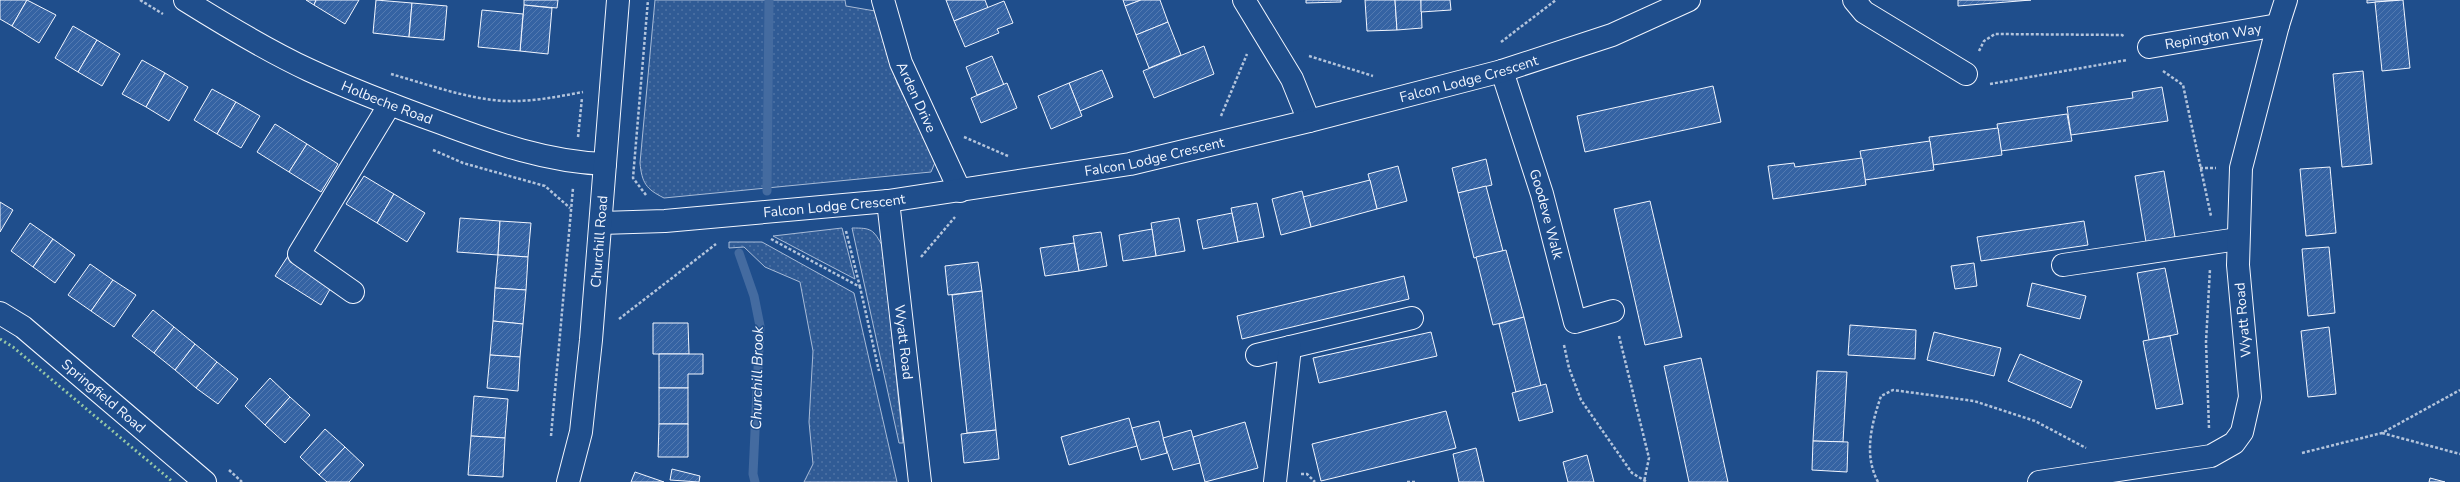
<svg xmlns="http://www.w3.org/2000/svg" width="2460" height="482" font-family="'Nunito Sans',sans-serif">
	<defs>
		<pattern id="grass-dots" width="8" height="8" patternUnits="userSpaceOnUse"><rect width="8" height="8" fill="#305b95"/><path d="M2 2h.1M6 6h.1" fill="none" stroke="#4e73a5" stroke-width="1.8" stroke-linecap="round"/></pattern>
		<pattern id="building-hatch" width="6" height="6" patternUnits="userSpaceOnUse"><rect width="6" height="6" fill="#3563a3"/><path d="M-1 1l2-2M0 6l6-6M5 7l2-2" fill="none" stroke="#537ab1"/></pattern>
	</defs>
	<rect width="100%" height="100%" fill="#1f4e8c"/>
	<!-- grass -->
	<g fill="url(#grass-dots)" stroke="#a8bbd7">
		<path d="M655,0H845L846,6L875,11L897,83L936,160L931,172L664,198C646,189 642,183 640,163Z"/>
		<polygon points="842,228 855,279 773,236"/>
		<path d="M852,228C872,228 873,229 883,247L903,443H899Z"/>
		<polygon points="729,242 762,242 854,293 897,482 804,482 813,464 809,422 813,351 800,282 765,267 744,247 729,248"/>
	</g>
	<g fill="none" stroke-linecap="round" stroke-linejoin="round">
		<!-- stream -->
		<g stroke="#446ba0" stroke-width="9">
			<polyline points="767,191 769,0"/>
			<polyline points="739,253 754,296 760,326 753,474 755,482"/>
		</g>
	</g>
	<!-- building -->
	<g fill="url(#building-hatch)" stroke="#f2f6ff">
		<polygon points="0,0 27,0 12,26 0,19"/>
		<polygon points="27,0 56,15 39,43 12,26"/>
		<polygon points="306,0 316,0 314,5"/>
		<polygon points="316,0 359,0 345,24 314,5"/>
		<polygon points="376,0 412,3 409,37 373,33"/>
		<polygon points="524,0 558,0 557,8 524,5"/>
		<polygon points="946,0 985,0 988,8 954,21"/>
		<polygon points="1123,0 1141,0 1125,6"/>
		<polygon points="1141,0 1160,0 1168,22 1136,35 1125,6"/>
		<polygon points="1306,0 1341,0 1341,2 1306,3"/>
		<polygon points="1365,0 1395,0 1397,30 1367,31"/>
		<polygon points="1395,0 1421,0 1422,28 1397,30"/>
		<polygon points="1421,0 1450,0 1451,10 1421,12"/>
		<polygon points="1958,0 2031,0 1958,6"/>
		<polygon points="2367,0 2398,0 2367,3"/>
		<polygon points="2403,0 2410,68 2382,71 2375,2"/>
		<polygon points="1004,1 1013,23 997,29 999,33 965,47 954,21"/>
		<polygon points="412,3 447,6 444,40 409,37"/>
		<polygon points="524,5 552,8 548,54 520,51"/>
		<polygon points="482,10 523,14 520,51 478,47"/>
		<polygon points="1168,22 1181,55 1149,68 1136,35"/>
		<polygon points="73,26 97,40 78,72 55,58"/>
		<polygon points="97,40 120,54 102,86 78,72"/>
		<polygon points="1204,46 1214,74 1154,98 1143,71"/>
		<polygon points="992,56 1004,85 977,95 966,67"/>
		<polygon points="142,60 165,73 146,107 122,94"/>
		<polygon points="1102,70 1113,97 1080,111 1069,83"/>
		<polygon points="2363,71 2372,164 2342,167 2333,74"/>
		<polygon points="165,73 188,87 169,121 146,107"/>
		<polygon points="1007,83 1017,108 981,123 971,98"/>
		<polygon points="1069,83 1082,116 1051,129 1038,96"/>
		<polygon points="1713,86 1721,122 1585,152 1577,116"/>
		<polygon points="2162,87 2168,121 2071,135 2067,107 2133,98 2132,92"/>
		<polygon points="212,89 236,102 217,134 194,120"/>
		<polygon points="236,102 260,116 241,148 217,134"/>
		<polygon points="2067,114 2072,141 2001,151 1997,124"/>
		<polygon points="275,124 307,144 289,172 257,152"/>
		<polygon points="1998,128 2002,155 1933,165 1929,137"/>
		<polygon points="1930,141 1934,170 1865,180 1860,151"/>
		<polygon points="307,144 338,164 321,192 289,172"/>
		<polygon points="1862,158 1866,185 1773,199 1768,166 1794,163 1795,167"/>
		<polygon points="1486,159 1492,185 1458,193 1452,168"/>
		<polygon points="1398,166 1407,201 1377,209 1368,174"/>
		<polygon points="2330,167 2336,233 2306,236 2300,169"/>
		<polygon points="2164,171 2175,237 2146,242 2135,176"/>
		<polygon points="364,176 394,194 377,223 346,204"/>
		<polygon points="1370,180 1377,209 1311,227 1303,197"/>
		<polygon points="1486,186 1503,251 1474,258 1458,193"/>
		<polygon points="1302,191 1311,227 1281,235 1272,199"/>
		<polygon points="394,194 425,213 407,242 377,223"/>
		<polygon points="1650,201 1682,337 1645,345 1614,209"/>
		<polygon points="0,202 13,210 0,232"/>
		<polygon points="1257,203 1264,237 1238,242 1231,208"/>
		<polygon points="1232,213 1238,242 1203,249 1197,220"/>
		<polygon points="460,218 500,221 498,255 457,252"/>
		<polygon points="1179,218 1185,251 1156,256 1151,223"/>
		<polygon points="500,221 531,223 528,257 498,255"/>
		<polygon points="2084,221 2088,245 1981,261 1977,237"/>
		<polygon points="30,223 53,239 33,267 11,251"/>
		<polygon points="1152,229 1156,256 1123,261 1119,235"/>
		<polygon points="1101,232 1107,266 1079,271 1073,236"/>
		<polygon points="53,239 75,255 55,283 33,267"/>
		<polygon points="1074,243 1079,271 1045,276 1040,248"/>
		<polygon points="2329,247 2335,313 2308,316 2302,249"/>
		<polygon points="1506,250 1524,317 1493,325 1476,257"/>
		<polygon points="498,255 528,257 526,290 495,288"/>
		<polygon points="288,256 333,284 321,305 275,276"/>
		<polygon points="978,262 982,291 948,295 945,266"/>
		<polygon points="1974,263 1977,286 1955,289 1951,266"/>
		<polygon points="90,264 113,280 91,311 68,295"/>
		<polygon points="2165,268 2178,334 2149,340 2137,273"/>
		<polygon points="1404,276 1409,299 1242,339 1237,316"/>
		<polygon points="113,280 136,295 114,327 91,311"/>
		<polygon points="2032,283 2086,296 2080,319 2027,306"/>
		<polygon points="495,288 526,290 523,324 493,321"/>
		<polygon points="982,291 996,430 967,433 952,295"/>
		<polygon points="153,310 174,327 154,353 132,336"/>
		<polygon points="1524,317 1541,386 1516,392 1499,324"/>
		<polygon points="493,321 523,324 520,357 490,355"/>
		<polygon points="653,323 688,323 689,354 653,354"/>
		<polygon points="1850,325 1916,330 1915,359 1848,355"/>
		<polygon points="174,327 195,344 175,370 154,353"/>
		<polygon points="2329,327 2336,394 2308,397 2301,331"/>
		<polygon points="1431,332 1437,356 1319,383 1313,358"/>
		<polygon points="1934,332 2001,348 1994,376 1927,360"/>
		<polygon points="2170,336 2183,404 2156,409 2143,341"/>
		<polygon points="195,344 217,362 196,388 175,370"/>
		<polygon points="659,354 703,354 703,374 688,374 688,388 659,388"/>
		<polygon points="2020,354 2082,381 2071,408 2008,381"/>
		<polygon points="490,355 520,357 518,391 487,388"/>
		<polygon points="1701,358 1728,482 1689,482 1664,366"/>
		<polygon points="217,362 238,379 218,404 196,388"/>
		<polygon points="1817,371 1847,372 1843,442 1813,441"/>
		<polygon points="270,378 290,397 265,425 245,406"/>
		<polygon points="1546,384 1553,412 1519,421 1512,393"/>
		<rect x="659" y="388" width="29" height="36"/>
		<polygon points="474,396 508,399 505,438 471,436"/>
		<polygon points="290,397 310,415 285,443 265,425"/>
		<polygon points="1446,411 1456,448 1321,481 1312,444"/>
		<polygon points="1129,418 1137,446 1069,465 1061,437"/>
		<polygon points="1159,421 1167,453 1141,460 1132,428"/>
		<polygon points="1245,422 1258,468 1205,482 1193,437"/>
		<polygon points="659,424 688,424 688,457 658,457"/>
		<polygon points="325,429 345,447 319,475 300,457"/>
		<polygon points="996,430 999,459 964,463 961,434"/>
		<polygon points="1191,430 1200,463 1173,470 1163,438"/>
		<polygon points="471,436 505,438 503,477 468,475"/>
		<polygon points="1813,441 1848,442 1847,472 1812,470"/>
		<polygon points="345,447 364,465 349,482 327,482 319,475"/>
		<polygon points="1476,448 1484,482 1459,482 1453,454"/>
		<polygon points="1587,455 1594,482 1568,482 1563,462"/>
		<polygon points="672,469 700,476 699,482 670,480"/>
		<polygon points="635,472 664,482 631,482"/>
		<polygon points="2430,478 2445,482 2429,482"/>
	</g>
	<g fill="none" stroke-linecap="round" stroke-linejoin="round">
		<defs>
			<g id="minor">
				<path id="s1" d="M185,0C225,25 266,50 309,70C352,90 397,107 441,123C494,143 548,162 605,164"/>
				<path id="s2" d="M883,0L901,63L960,191"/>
				<polyline points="1244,0 1292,79 1309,121"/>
				<polyline points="1854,0 1864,12 1966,74"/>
				<path id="s3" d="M2149,47L2278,25"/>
				<path id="s4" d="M1502,71L1542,194L1575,322L1613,311"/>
				<path id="s5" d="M888,201L920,482"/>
				<path id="s6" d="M601,223L665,221L888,201L1130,164L1309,121L1502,71L1612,35L1689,0"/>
				<polyline points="2063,265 2238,239"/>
				<polyline points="353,292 299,254 390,104"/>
				<path id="s7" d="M0,313L23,327L205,482"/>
				<polyline points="1257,355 1412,318"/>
				<path id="s8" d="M568,482L581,432L591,340L618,0"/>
				<polyline points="1275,482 1290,347"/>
				<polyline points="2039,482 2211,456 2234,443 2242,432 2250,397 2238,265 2241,168 2278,25 2286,0"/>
			</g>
		</defs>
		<!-- minor casing -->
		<use href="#minor" stroke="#f2f6ff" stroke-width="24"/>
		<!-- path -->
		<g stroke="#b3c4dc" stroke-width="2.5" stroke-dasharray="3 2" stroke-linecap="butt">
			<polyline points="140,0 163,14"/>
			<polyline points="1501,42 1556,0"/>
			<polyline points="1979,51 1984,41 1995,34 2122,35 2125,37"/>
			<polyline points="1309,56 1373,76"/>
			<polyline points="2163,71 2183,85 2211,216"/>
			<path d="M391,74C426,84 468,99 504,101C531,102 556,97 583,92"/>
			<polyline points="1990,84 2127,60"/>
			<polyline points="1221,116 1247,54"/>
			<polyline points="578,137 582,98"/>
			<polyline points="964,137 1008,156"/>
			<polyline points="433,150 463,163 545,186 570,208"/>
			<polyline points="2200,168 2216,168"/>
			<polyline points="646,195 633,178 648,0"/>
			<polyline points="846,231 860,287"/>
			<polyline points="771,239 860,287 879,371"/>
			<polyline points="921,257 955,217"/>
			<polyline points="619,319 716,244"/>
			<polyline points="1619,336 1649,458 1644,482"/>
			<polyline points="1564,345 1569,368 1581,400 1632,473 1647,482"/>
			<polyline points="2209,428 2206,342 2210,269"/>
			<polyline points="2382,433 2460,454"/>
			<polyline points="551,436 573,188"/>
			<polyline points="2302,453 2382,433 2460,390"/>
			<polyline points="229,470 242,482"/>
			<polyline points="1301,474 1307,474 1315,482"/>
			<polyline points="1407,482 1416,482"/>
			<path d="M1878,482C1863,454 1872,423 1881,396L1893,390L1974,401L2035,421L2086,448"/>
		</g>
		<!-- minor -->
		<use href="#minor" stroke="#1f4e8c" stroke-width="22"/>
		<!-- hedge -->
		<polyline stroke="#97c8a6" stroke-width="3" stroke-dasharray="2 3" stroke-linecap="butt" points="0,339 13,347 173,482"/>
	</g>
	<g text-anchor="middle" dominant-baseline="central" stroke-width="3" stroke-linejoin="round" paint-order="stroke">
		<!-- street labels -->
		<g font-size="14" fill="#f2f6ff" stroke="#1f4e8c">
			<text stroke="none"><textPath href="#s3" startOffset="65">Repington Way</textPath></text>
			<text stroke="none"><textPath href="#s6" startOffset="882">Falcon Lodge Crescent</textPath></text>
			<text stroke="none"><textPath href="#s2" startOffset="103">Arden Drive</textPath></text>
			<text stroke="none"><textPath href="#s1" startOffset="227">Holbeche Road</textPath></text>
			<text stroke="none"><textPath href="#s6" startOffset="558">Falcon Lodge Crescent</textPath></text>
			<text stroke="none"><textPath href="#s6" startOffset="234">Falcon Lodge Crescent</textPath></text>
			<text stroke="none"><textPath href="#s4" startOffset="150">Goodeve Walk</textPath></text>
			<text stroke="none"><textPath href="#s8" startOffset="243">Churchill Road</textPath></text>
			<text transform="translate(2243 320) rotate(-95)">Wyatt Road</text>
			<text stroke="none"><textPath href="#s5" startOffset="142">Wyatt Road</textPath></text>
			<text stroke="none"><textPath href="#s7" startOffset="133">Springfield Road</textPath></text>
		</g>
		<!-- water labels -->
		<g font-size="15" font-style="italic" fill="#f2f6ff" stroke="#1f4e8c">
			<text transform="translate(757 378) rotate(-89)">Churchill Brook</text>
		</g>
	</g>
</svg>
